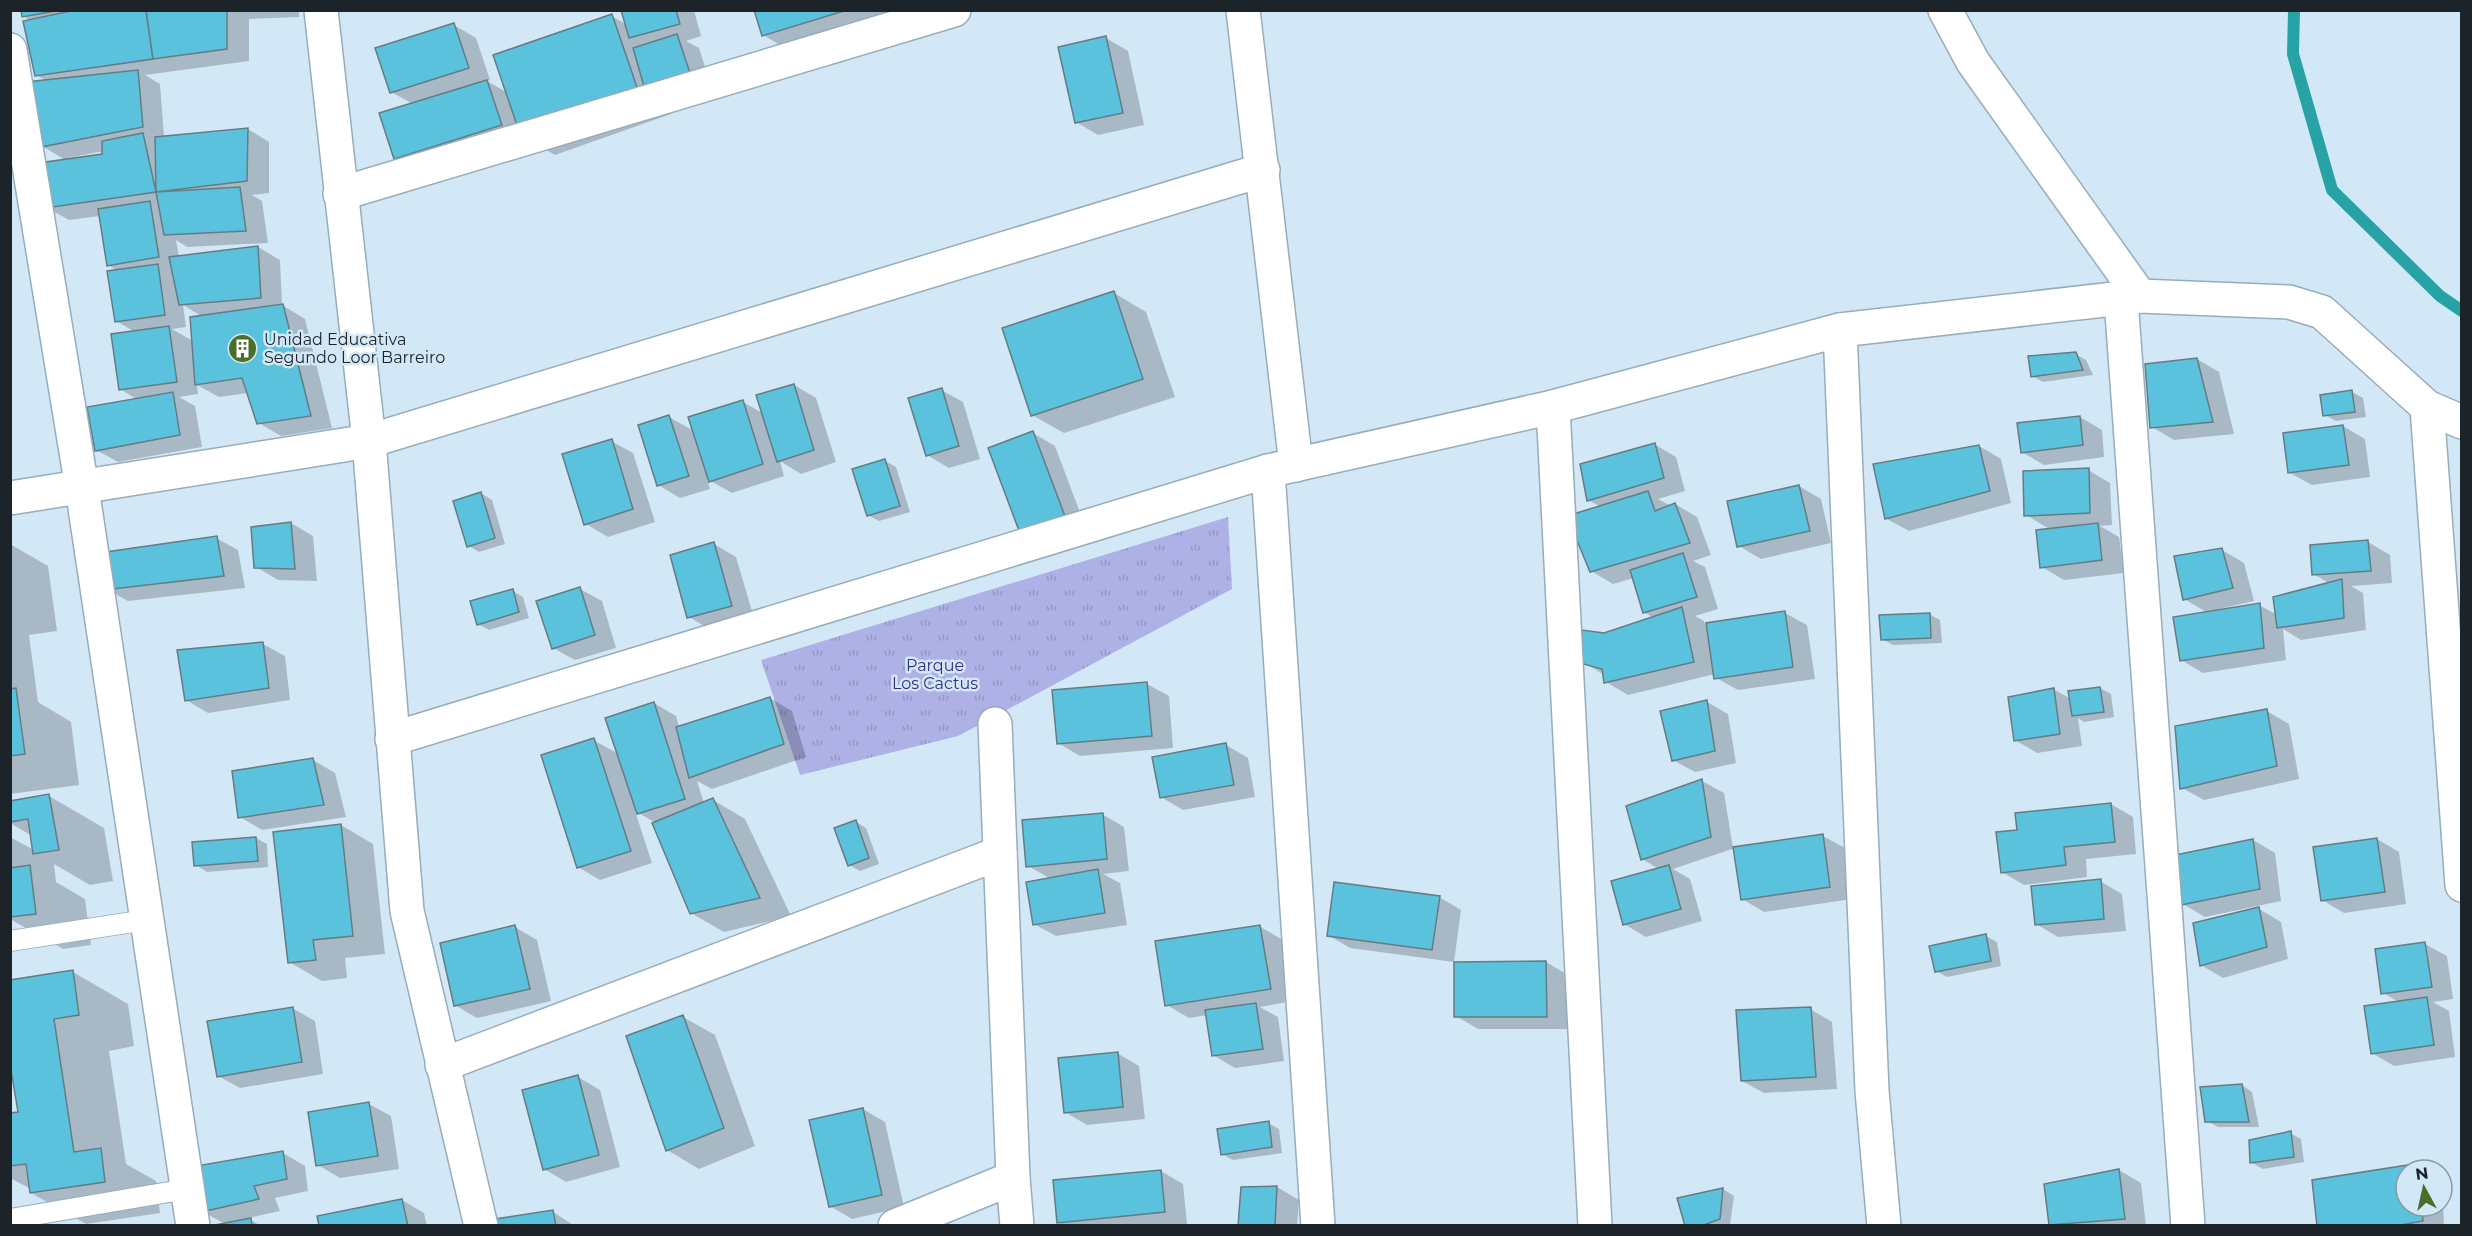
<svg xmlns="http://www.w3.org/2000/svg" width="2472" height="1236" font-family="Montserrat,sans-serif">
	<defs>
		<pattern id="grass-tufts" width="24" height="20" patternUnits="userSpaceOnUse" patternTransform="scale(1.5)"><rect width="24" height="20" fill="#adb1e5"/><path d="M3 7l-1-3M5 7V3M7 7l1-3M15 17l-1-3M17 17v-4M19 17l1-3" fill="none" stroke="#9498c4"/></pattern>
	</defs>
	<rect width="100%" height="100%" fill="#d3e8f7"/>
	<!-- grass -->
	<polygon fill="url(#grass-tufts)" points="1228,517 1232,589 958,736 800,775 761,660"/>
	<!-- shadow -->
	<g fill="#0003" fill-rule="evenodd">
		<path d="M22,10H299V17L249,19V61L145,75L160,84L164,137L248,129L269,142V193L252,195L262,201L268,243L187,247L176,240L179,257L258,247L280,260L282,305L305,319L332,428L281,436L259,423L248,393L219,397L197,385L198,394L179,397L195,406L202,447L118,462L96,450L138,400L120,389L135,332L116,321L118,271L108,265L100,216L69,220L47,208L67,161L42,146L47,81L36,75L31,21L23,16ZM104,151V156L68,161V158ZM183,305L203,317L193,341L172,329L186,327Z"/>
		<polygon points="623,10 694,10 701,36 686,41 699,48 714,95 670,109 671,114 555,155 524,137 417,171 395,158 413,104 391,92 454,25 476,38 490,80 487,81 508,93 612,16 627,25"/>
		<polygon points="755,10 911,10 795,54 763,35"/>
		<polygon points="1106,38 1128,51 1144,125 1098,135 1076,122"/>
		<polygon points="1114,293 1146,312 1175,397 1064,433 1032,415"/>
		<polygon points="2075,354 2086,360 2093,375 2043,382 2032,376"/>
		<polygon points="2197,359 2219,372 2234,434 2174,440 2152,427"/>
		<polygon points="794,385 816,398 836,462 801,474 780,461 784,476 732,493 707,479 710,489 680,498 658,485 669,417 694,431 743,402 764,414"/>
		<polygon points="941,390 963,402 980,459 949,468 927,455"/>
		<polygon points="2352,392 2363,398 2366,417 2336,421 2325,415"/>
		<polygon points="2080,417 2102,430 2104,457 2044,465 2022,452"/>
		<polygon points="2343,426 2365,439 2370,477 2312,485 2290,473"/>
		<polygon points="1033,433 1055,446 1087,531 1044,547"/>
		<polygon points="611,441 633,453 655,522 608,537 586,524"/>
		<polygon points="1654,444 1676,457 1685,491 1658,499 1671,506 1675,504 1697,517 1711,555 1693,561 1705,567 1718,609 1695,616 1704,621 1705,625 1785,613 1807,625 1815,679 1738,690 1716,678 1715,674 1628,695 1606,682 1605,675 1582,662 1604,635 1654,618 1644,612 1634,578 1613,584 1591,571 1601,507 1588,500"/>
		<polygon points="1979,446 2001,459 2011,503 1909,531 1887,519"/>
		<polygon points="885,461 896,467 910,512 879,521 868,515"/>
		<polygon points="2088,470 2110,483 2112,525 2100,526 2119,537 2124,573 2064,580 2042,567 2051,530 2026,515"/>
		<polygon points="1799,486 1821,499 1831,543 1761,559 1739,546"/>
		<polygon points="481,493 492,500 505,544 479,552 469,546"/>
		<polygon points="291,523 313,536 317,581 278,580 256,567"/>
		<polygon points="216,538 238,550 245,588 128,601 106,589"/>
		<polygon points="2368,542 2390,555 2392,583 2351,586 2363,593 2366,630 2301,640 2283,629 2286,660 2203,673 2181,660 2208,613 2184,599 2222,550 2244,563 2254,601 2219,609 2220,611 2259,605 2277,615 2330,584 2314,574"/>
		<polygon points="10,544 48,566 57,631 29,635 38,702 71,722 79,785 10,794"/>
		<polygon points="714,544 736,557 754,618 711,630 689,617"/>
		<polygon points="580,589 602,601 616,648 575,660 553,648"/>
		<polygon points="513,591 523,597 529,618 489,630 478,624"/>
		<polygon points="1929,614 1940,620 1942,643 1893,645 1882,639"/>
		<polygon points="263,644 285,656 290,700 208,713 186,700"/>
		<polygon points="1147,684 1169,696 1173,748 1080,756 1058,743"/>
		<polygon points="2100,688 2111,694 2114,717 2084,722 2078,718 2082,746 2037,753 2015,740 2053,689 2071,699"/>
		<polygon points="770,698 792,711 806,757 712,789 697,781 704,803 713,800 745,819 791,916 724,932 691,913 656,823 635,811 652,863 600,880 578,867 593,740 619,754 654,703 676,716 679,727"/>
		<polygon points="1707,702 1728,714 1736,763 1695,772 1673,760"/>
		<polygon points="2267,711 2289,724 2299,779 2204,800 2182,788"/>
		<polygon points="1226,745 1248,758 1255,797 1183,810 1161,797"/>
		<polygon points="313,760 335,773 346,817 262,830 240,817"/>
		<polygon points="1702,781 1724,793 1733,848 1823,836 1845,848 1852,899 1764,912 1742,899 1735,848 1673,869 1690,879 1702,921 1646,937 1624,924 1659,869 1642,859"/>
		<polygon points="49,796 104,828 113,881 90,885 54,864 56,882 85,899 91,945 63,949 10,919 10,837 34,850 32,836 10,823 10,802"/>
		<polygon points="2111,804 2133,817 2136,854 2086,859 2087,877 2024,885 2002,872"/>
		<polygon points="1102,814 1124,827 1129,871 1103,874 1120,883 1127,925 1056,936 1034,924 1051,879 1028,866"/>
		<polygon points="856,822 866,828 879,864 860,871 849,865"/>
		<polygon points="341,825 373,844 385,954 345,958 347,978 322,981 289,962"/>
		<polygon points="256,838 267,844 268,867 207,872 196,865"/>
		<polygon points="2377,839 2399,852 2406,904 2344,913 2322,900"/>
		<polygon points="2253,840 2275,853 2281,901 2205,917 2183,904"/>
		<polygon points="2100,881 2122,894 2126,931 2058,937 2036,924"/>
		<polygon points="1439,897 1461,910 1454,962 1350,948 1328,935"/>
		<polygon points="2259,909 2281,922 2288,959 2223,978 2201,965"/>
		<polygon points="1259,926 1281,939 1292,1001 1260,1007 1278,1017 1284,1061 1235,1068 1213,1055 1207,1015 1189,1018 1167,1005"/>
		<polygon points="515,927 537,940 551,1001 477,1018 455,1005"/>
		<polygon points="1986,936 1997,942 2001,966 1947,977 1936,971"/>
		<polygon points="2425,944 2447,956 2453,999 2433,1002 2449,1011 2455,1057 2394,1066 2372,1053 2399,1002 2383,993"/>
		<polygon points="1546,962 1568,975 1568,1029 1478,1029 1456,1016"/>
		<polygon points="73,972 128,1004 134,1046 109,1051 126,1164 156,1181 160,1213 86,1224 31,1193 31,1189 10,1178 10,1114 19,1113 10,1056"/>
		<polygon points="292,1008 315,1021 323,1074 240,1088 218,1076"/>
		<polygon points="1810,1009 1832,1022 1837,1089 1764,1093 1742,1081"/>
		<polygon points="683,1017 715,1035 755,1146 699,1169 667,1150"/>
		<polygon points="1117,1053 1139,1066 1145,1119 1087,1125 1065,1112"/>
		<polygon points="578,1077 600,1090 620,1167 566,1182 544,1169"/>
		<polygon points="2242,1085 2252,1092 2259,1127 2218,1127 2207,1121"/>
		<polygon points="369,1104 391,1116 399,1169 340,1178 318,1165"/>
		<polygon points="863,1109 885,1122 904,1207 852,1219 830,1206"/>
		<polygon points="1268,1123 1279,1129 1282,1153 1233,1160 1222,1154"/>
		<polygon points="2290,1133 2301,1139 2304,1162 2263,1169 2252,1163"/>
		<polygon points="283,1153 305,1166 308,1191 275,1198 280,1211 248,1218 261,1226 219,1226 225,1224 202,1211"/>
		<polygon points="2421,1164 2431,1170 2406,1170 2406,1206 2442,1206 2442,1177 2444,1226 2318,1226 2314,1181"/>
		<polygon points="2119,1170 2141,1183 2146,1226 2051,1224"/>
		<polygon points="1161,1171 1183,1184 1187,1224 1065,1226 1058,1222 1055,1181"/>
		<polygon points="1277,1187 1299,1200 1297,1226 1239,1226"/>
		<polygon points="1723,1189 1734,1196 1730,1225 1687,1226 1679,1199"/>
		<polygon points="402,1200 424,1213 427,1226 321,1226"/>
		<polygon points="553,1212 575,1226 498,1226"/>
	</g>
	<g fill="none" stroke-linecap="round" stroke-linejoin="round">
		<!-- stream -->
		<polyline stroke="#27a3a5" stroke-width="12" points="2294,10 2293,54 2332,190 2440,296 2462,311"/>
	</g>
	<!-- building -->
	<g fill="#5ac2dd" stroke="#647c83" stroke-width="1.5">
		<polygon points="21,10 62,10 22,17"/>
		<polygon points="75,10 146,10 153,59 35,76 23,21"/>
		<polygon points="146,10 227,10 227,49 153,59"/>
		<polygon points="621,10 676,10 680,24 629,38"/>
		<polygon points="754,10 847,10 762,36"/>
		<polygon points="612,14 640,96 521,137 493,55"/>
		<polygon points="454,23 469,68 390,93 375,48"/>
		<polygon points="677,34 693,82 647,97 633,48"/>
		<polygon points="1106,36 1123,113 1075,123 1058,47"/>
		<polygon points="138,70 143,127 41,147 26,82"/>
		<polygon points="487,80 502,125 394,159 379,113"/>
		<polygon points="248,128 247,181 156,192 155,137"/>
		<polygon points="143,133 156,192 46,208 39,163 102,154 102,141"/>
		<polygon points="240,187 246,231 164,235 156,192"/>
		<polygon points="150,201 159,257 107,266 98,209"/>
		<polygon points="258,246 261,298 179,305 169,257"/>
		<polygon points="158,264 165,315 115,322 107,271"/>
		<polygon points="1114,291 1143,379 1031,416 1002,328"/>
		<polygon points="283,304 311,416 257,424 242,378 195,385 190,317"/>
		<polygon points="169,326 177,382 119,390 111,334"/>
		<polygon points="2076,352 2083,370 2031,377 2028,356"/>
		<polygon points="2197,358 2213,422 2150,428 2145,364"/>
		<polygon points="794,384 814,450 777,462 756,395"/>
		<polygon points="942,388 959,446 926,456 908,398"/>
		<polygon points="2352,390 2355,412 2323,416 2320,395"/>
		<polygon points="173,392 180,435 95,451 87,407"/>
		<polygon points="743,400 763,464 709,482 688,417"/>
		<polygon points="669,415 689,476 657,486 638,425"/>
		<polygon points="2080,416 2083,445 2021,453 2017,423"/>
		<polygon points="2343,425 2349,465 2288,473 2283,433"/>
		<polygon points="1033,431 1066,519 1021,536 988,448"/>
		<polygon points="612,439 633,509 584,525 562,454"/>
		<polygon points="1655,443 1664,478 1587,501 1580,464"/>
		<polygon points="1979,445 1990,491 1885,519 1873,464"/>
		<polygon points="885,459 900,506 867,516 852,469"/>
		<polygon points="2089,468 2090,513 2024,516 2023,471"/>
		<polygon points="1799,485 1810,531 1737,547 1727,501"/>
		<polygon points="1648,491 1655,511 1675,503 1690,543 1590,572 1567,516"/>
		<polygon points="481,492 495,538 467,547 453,501"/>
		<polygon points="291,522 295,569 254,568 251,527"/>
		<polygon points="2098,523 2102,560 2040,568 2036,530"/>
		<polygon points="217,536 224,576 104,590 99,553"/>
		<polygon points="2368,540 2371,571 2312,575 2310,545"/>
		<polygon points="714,542 732,606 687,618 670,555"/>
		<polygon points="2222,548 2233,588 2183,600 2174,556"/>
		<polygon points="1683,553 1697,597 1643,613 1630,570"/>
		<polygon points="2342,579 2344,618 2277,628 2273,597"/>
		<polygon points="580,587 595,635 552,649 536,601"/>
		<polygon points="513,589 519,612 477,625 470,601"/>
		<polygon points="2260,603 2264,648 2180,661 2173,617"/>
		<polygon points="1682,607 1694,662 1604,683 1602,669 1580,663 1582,630 1604,633"/>
		<polygon points="1785,611 1793,667 1714,679 1706,623"/>
		<polygon points="1930,613 1931,638 1881,640 1879,615"/>
		<polygon points="263,642 269,688 185,701 177,650"/>
		<polygon points="1147,682 1152,736 1057,744 1052,690"/>
		<polygon points="2100,687 2104,712 2072,716 2068,691"/>
		<polygon points="16,688 25,754 10,756 10,689"/>
		<polygon points="2054,688 2060,734 2014,741 2008,697"/>
		<polygon points="770,697 784,744 689,778 676,727"/>
		<polygon points="1707,700 1715,751 1672,761 1660,711"/>
		<polygon points="654,702 685,799 637,814 605,718"/>
		<polygon points="2267,709 2277,766 2180,789 2175,726"/>
		<polygon points="594,738 631,851 577,868 541,755"/>
		<polygon points="1226,743 1234,785 1160,798 1152,757"/>
		<polygon points="313,758 324,805 238,818 232,771"/>
		<polygon points="1702,779 1711,837 1641,860 1626,806"/>
		<polygon points="49,794 59,850 33,854 28,819 10,822 10,801"/>
		<polygon points="713,798 760,898 690,914 652,823"/>
		<polygon points="2111,803 2115,842 2064,847 2066,865 2001,873 1996,832 2017,830 2015,813"/>
		<polygon points="1103,813 1107,859 1026,867 1022,820"/>
		<polygon points="856,820 869,858 848,866 834,828"/>
		<polygon points="341,824 353,936 313,940 316,960 288,963 273,832"/>
		<polygon points="1823,834 1830,887 1741,900 1733,847"/>
		<polygon points="256,837 258,861 194,866 192,842"/>
		<polygon points="2377,838 2385,892 2321,901 2313,847"/>
		<polygon points="2253,839 2260,889 2181,905 2175,855"/>
		<polygon points="30,865 36,914 10,917 10,868"/>
		<polygon points="1669,865 1681,909 1623,925 1611,881"/>
		<polygon points="1098,869 1105,913 1033,925 1026,882"/>
		<polygon points="2101,879 2104,919 2035,925 2031,886"/>
		<polygon points="1334,882 1440,896 1432,950 1327,936"/>
		<polygon points="2259,907 2267,947 2200,966 2193,923"/>
		<polygon points="515,925 530,989 454,1006 440,943"/>
		<polygon points="1260,925 1271,989 1165,1006 1155,941"/>
		<polygon points="1986,934 1991,961 1935,972 1929,946"/>
		<polygon points="2425,942 2432,987 2381,994 2375,949"/>
		<polygon points="1546,961 1547,1017 1454,1017 1454,962"/>
		<polygon points="73,970 79,1015 54,1019 74,1152 101,1148 105,1182 30,1193 26,1164 10,1166 10,1113 18,1112 10,1064 10,980"/>
		<polygon points="2427,997 2434,1045 2371,1054 2364,1006"/>
		<polygon points="1256,1003 1263,1049 1212,1056 1205,1010"/>
		<polygon points="293,1007 302,1062 217,1077 207,1021"/>
		<polygon points="1811,1007 1816,1077 1741,1081 1736,1010"/>
		<polygon points="683,1015 724,1128 666,1151 626,1036"/>
		<polygon points="1118,1052 1123,1107 1064,1113 1058,1058"/>
		<polygon points="578,1075 599,1155 543,1170 522,1090"/>
		<polygon points="2242,1084 2249,1122 2205,1122 2200,1087"/>
		<polygon points="369,1102 378,1156 316,1166 308,1112"/>
		<polygon points="863,1108 882,1195 829,1207 809,1120"/>
		<polygon points="1269,1121 1272,1147 1221,1155 1217,1129"/>
		<polygon points="2291,1131 2294,1157 2250,1163 2249,1140"/>
		<polygon points="283,1151 287,1179 254,1186 259,1199 201,1212 196,1166"/>
		<polygon points="2421,1163 2421,1170 2406,1170 2406,1206 2422,1206 2423,1221 2396,1226 2317,1226 2312,1180"/>
		<polygon points="2119,1169 2125,1219 2049,1225 2044,1184"/>
		<polygon points="1161,1170 1165,1212 1057,1223 1053,1180"/>
		<polygon points="1277,1186 1275,1226 1238,1226 1241,1187"/>
		<polygon points="1723,1188 1720,1219 1701,1226 1685,1226 1677,1198"/>
		<polygon points="402,1199 408,1226 319,1226 317,1216"/>
		<polygon points="553,1210 556,1226 496,1226 495,1219"/>
		<polygon points="251,1218 252,1226 210,1226"/>
	</g>
	<g fill="none" stroke-linecap="round" stroke-linejoin="round">
		<defs>
			<g id="service">
				<polyline points="10,941 146,920"/>
				<polyline points="10,1219 187,1189"/>
			</g>
			<g id="minor">
				<polyline points="321,10 369,441 407,911 481,1226"/>
				<polyline points="1243,10 1296,465"/>
				<polyline points="1945,10 1973,62 2140,296"/>
				<polyline points="10,50 82,488 193,1226"/>
				<polyline points="340,194 954,10"/>
				<polyline points="2121,299 2188,1226"/>
				<polyline points="1840,330 1872,1091 1884,1226"/>
				<polyline points="1553,407 1595,1226"/>
				<polyline points="2427,407 2462,885"/>
				<polyline points="1268,471 1318,1226"/>
				<polyline points="10,498 369,441 1263,170"/>
				<polyline points="995,724 1013,1178 1017,1226"/>
				<polyline points="392,739 1268,471 1553,407 1840,330 2140,296 2289,302 2322,312 2427,407 2462,422"/>
				<polyline points="442,1065 1000,853"/>
				<polyline points="895,1226 1013,1178"/>
			</g>
		</defs>
		<!-- service casing -->
		<use href="#service" stroke="#98acba" stroke-width="22"/>
		<!-- minor casing -->
		<use href="#minor" stroke="#98acba" stroke-width="36"/>
		<!-- service -->
		<use href="#service" stroke="#fff" stroke-width="20"/>
		<!-- minor -->
		<use href="#minor" stroke="#fff" stroke-width="33"/>
	</g>
	<!-- icons -->
	<defs>
		<symbol id="building-disc" viewBox="-11 -11 22 22"><circle r="9.5" fill="#496f29" stroke="#d3e8f7"/><path d="M-4-6H4V6H1V3H-1V6H-4ZM-2.5-4.3h1.7v1.8h-1.7ZM.8-4.3h1.7v1.8H.8ZM-2.5-1h1.7V.8h-1.7ZM.8-1h1.7V.8H.8Z" fill="#fff"/></symbol>
	</defs>
	<g fill-rule="evenodd">
		<use href="#building-disc" x="226" y="332" width="33" height="33"/>
	</g>
	<g text-anchor="middle" dominant-baseline="central" stroke-width="5" stroke-linejoin="round" paint-order="stroke">
		<!-- poi labels -->
		<g font-size="16" fill="#1c2429" stroke="#d3e8f7" text-anchor="start">
			<text x="264" y="339">Unidad Educativa<tspan x="264" dy="18">Segundo Loor Barreiro</tspan></text>
		</g>
		<!-- park labels -->
		<g font-size="16" fill="#352f81" stroke="#d3e8f7">
			<text x="935" y="665">Parque<tspan x="935" dy="18">Los Cactus</tspan></text>
		</g>
	</g>
	<!-- border -->
	<rect width="2472" height="1236" fill="none" stroke="#1c2429" stroke-width="24"/>
	<!-- north arrow -->
	<g transform="translate(2424 1188) rotate(352)"><circle r="28" fill="#d3e8f7" stroke="#8a9aa5" stroke-width="1.5"/>
	<path d="M0-4.5L10 22L0 15L-10 22Z" fill="#496f29"/>
	<text y="-9" font-size="16" font-weight="bold" text-anchor="middle" fill="#1c2429">N</text>
	</g>
</svg>
